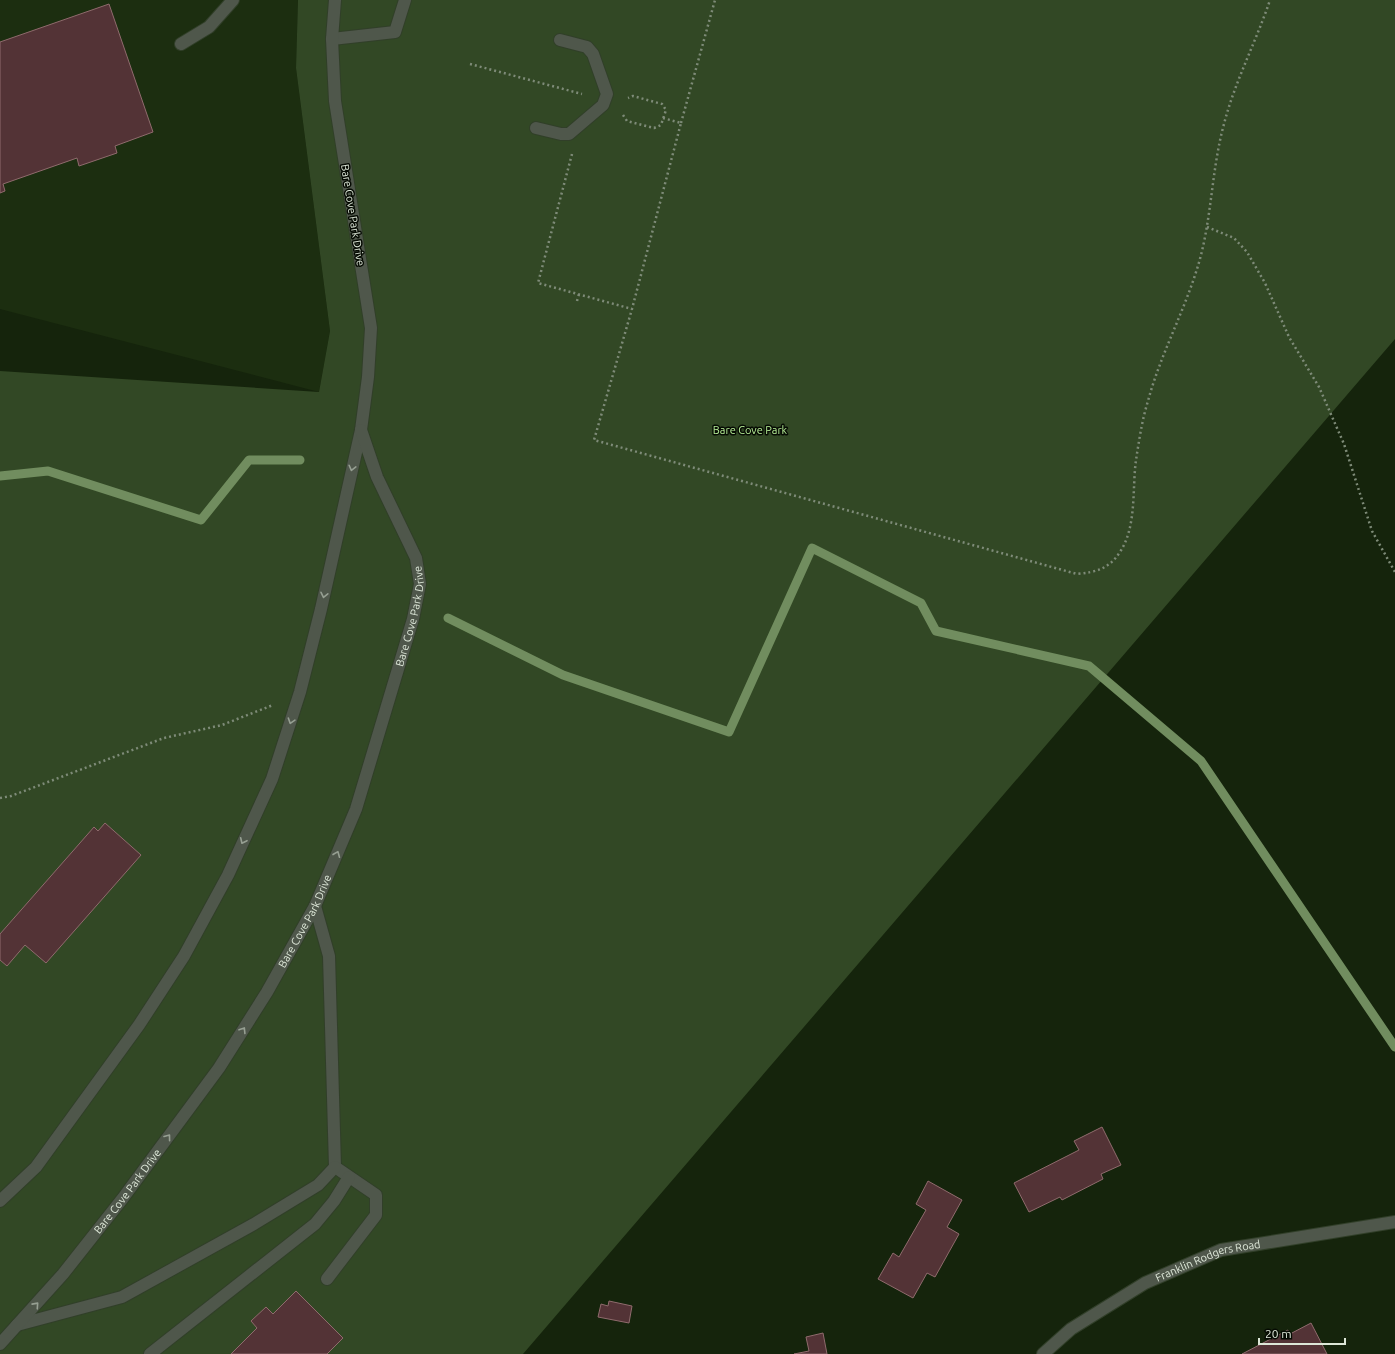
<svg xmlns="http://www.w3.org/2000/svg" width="1395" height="1354" font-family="Ubuntu,sans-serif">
	<rect width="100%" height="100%" fill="#15240c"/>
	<!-- built -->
	<polygon fill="#1c2e10" points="0,0 298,0 296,68 330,331 319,392 0,309"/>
	<!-- green -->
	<polygon fill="#324825" points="298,0 1395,0 1395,339 523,1354 0,1354 0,371 319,392 330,331 296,68"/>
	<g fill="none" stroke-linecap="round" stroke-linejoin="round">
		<!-- stream -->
		<g stroke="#718d5f" stroke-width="9">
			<polyline points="0,476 48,471 201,520 249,460 300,460"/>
			<polyline points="448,618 563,675 729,732 812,548 921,603 936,631 1089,666 1201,761 1395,1047"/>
		</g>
	</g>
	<!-- building -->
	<g fill="#533336" stroke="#8f6b6d">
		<polygon points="109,4 153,132 115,146 117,153 79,166 77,158 3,184 5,191 0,193 0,42"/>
		<polygon points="105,823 141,855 46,963 25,945 7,966 0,960 0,934 94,827 98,831"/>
		<polygon points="1102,1127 1121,1165 1101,1174 1103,1179 1062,1200 1060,1197 1029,1212 1014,1183 1079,1150 1074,1141"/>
		<polygon points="928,1181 962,1200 947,1227 959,1234 935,1277 927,1273 913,1298 878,1279 893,1253 899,1257 926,1210 916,1204"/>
		<polygon points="296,1291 343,1338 327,1354 231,1354 257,1328 251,1321 266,1307 273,1314"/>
		<polygon points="609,1301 632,1306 629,1323 598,1317 601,1304 608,1306"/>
		<polygon points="1311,1323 1327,1354 1242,1354 1288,1330 1290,1334"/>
		<polygon points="823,1333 827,1354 794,1354 809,1351 806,1337"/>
	</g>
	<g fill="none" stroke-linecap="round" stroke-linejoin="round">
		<defs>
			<g id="lane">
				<polyline points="332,39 395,32 405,0"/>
				<polyline points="181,44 209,27 233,0"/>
				<polyline points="536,128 561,134 569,134 603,105 607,94 593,54 587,47 560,40"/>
				<polyline points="315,906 329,956 335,1167 376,1195 376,1215 327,1279"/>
				<polyline points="17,1325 122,1297 254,1224 318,1185 335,1167"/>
				<polyline points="150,1354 315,1224 334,1201 349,1177"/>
			</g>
			<g id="street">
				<polyline points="0,1201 36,1167 139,1025 184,956 228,875 272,779 300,692 321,609 361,430 368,377 371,328 335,101 332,39 335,0"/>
				<path id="s1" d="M0,1344L63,1274L123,1198L219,1068L267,992L315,906L356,809L413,619L420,584L416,558L377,477L361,430"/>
				<path id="s2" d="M1043,1354L1071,1329L1145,1283L1221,1250L1395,1222"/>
			</g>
		</defs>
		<!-- lane casing -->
		<use href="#lane" stroke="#313f29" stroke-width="14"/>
		<!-- street casing -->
		<use href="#street" stroke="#313f29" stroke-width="14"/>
		<!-- path -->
		<g stroke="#7e8b78" stroke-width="2.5" stroke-dasharray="2 3" stroke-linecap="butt">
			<polyline points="470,64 582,94"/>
			<polyline points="623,115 627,121 654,128 661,125 666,110 662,104 633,96 628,98"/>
			<path d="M663,118L681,123L632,309L594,440L1077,574C1096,572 1109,569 1120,552C1137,526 1132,489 1136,460C1139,441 1142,420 1148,401C1160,356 1183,314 1197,269C1212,222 1211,171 1224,124C1235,81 1256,42 1270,0"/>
			<polyline points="681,123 715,0"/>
			<polyline points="572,154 538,283 632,309"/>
			<polyline points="1207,227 1234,238 1247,252 1265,283 1289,337 1319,387 1344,444 1372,531 1395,572"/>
			<polyline points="577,301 579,294"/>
			<polyline points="0,798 11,796 164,738 222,725 273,705"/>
		</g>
		<!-- lane -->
		<use href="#lane" stroke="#4f574b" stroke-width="12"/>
		<!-- street -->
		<use href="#street" stroke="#4f574b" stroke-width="12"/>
	</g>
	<!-- one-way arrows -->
	<defs><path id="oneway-chevron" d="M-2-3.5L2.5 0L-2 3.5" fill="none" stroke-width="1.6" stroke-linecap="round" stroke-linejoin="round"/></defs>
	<g stroke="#969f92">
		<use href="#oneway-chevron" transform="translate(352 468) rotate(104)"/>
		<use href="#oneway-chevron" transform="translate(324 595) rotate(102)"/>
		<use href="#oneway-chevron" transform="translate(291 721) rotate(108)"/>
		<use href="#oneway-chevron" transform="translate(243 841) rotate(115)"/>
		<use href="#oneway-chevron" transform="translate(337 854) rotate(-68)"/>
		<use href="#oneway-chevron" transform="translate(243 1030) rotate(-58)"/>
		<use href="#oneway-chevron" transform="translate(168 1137) rotate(-53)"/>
		<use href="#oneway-chevron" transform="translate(36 1305) rotate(-48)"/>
	</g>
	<g text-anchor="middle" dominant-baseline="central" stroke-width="3" stroke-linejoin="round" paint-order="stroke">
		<!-- street labels -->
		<g font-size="11" fill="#dde7d8" stroke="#060b03">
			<text transform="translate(353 215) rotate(81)">Bare Cove Park Drive</text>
			<text stroke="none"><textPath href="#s1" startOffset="847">Bare Cove Park Drive</textPath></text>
			<text stroke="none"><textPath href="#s1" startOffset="523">Bare Cove Park Drive</textPath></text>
			<text stroke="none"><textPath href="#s1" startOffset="199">Bare Cove Park Drive</textPath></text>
			<text stroke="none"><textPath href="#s2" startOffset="192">Franklin Rodgers Road</textPath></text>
		</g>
		<!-- park labels -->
		<g font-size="11" fill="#b6ee97" stroke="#060b03">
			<text x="750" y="430">Bare Cove Park</text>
		</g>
	</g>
	<!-- scale -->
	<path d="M1259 1338v6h86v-6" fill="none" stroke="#dde7d8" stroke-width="2"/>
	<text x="1265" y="1338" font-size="12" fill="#dde7d8" stroke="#060b03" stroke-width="3" paint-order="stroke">20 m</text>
</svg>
